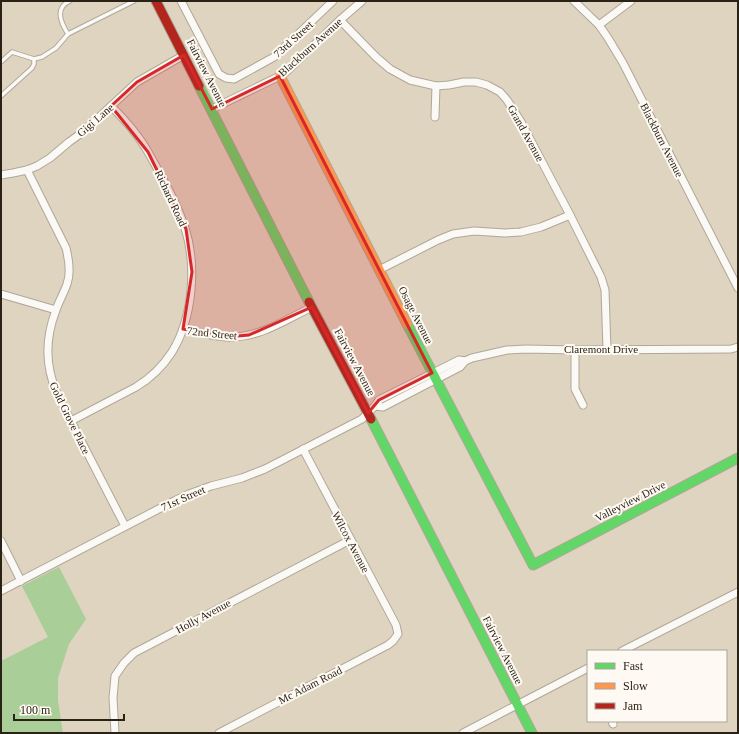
<svg xmlns="http://www.w3.org/2000/svg" width="739" height="734" font-family="Georgia,serif">
	<rect width="100%" height="100%" fill="#ded4c0"/>
	<!-- green -->
	<polygon fill="#a9ce98" points="59,567 86,619 69,644 58,678 58,701 63,733 1,733 1,661 48,637 22,586"/>
	<g fill="none" stroke-linecap="round" stroke-linejoin="round">
		<defs>
			<g id="lane">
				<path d="M68,34C61,23 54,8 70,1"/>
				<polyline points="1,62 12,52 34,59 42,57 56,48 68,34 134,1"/>
				<polyline points="1,96 32,68 34,64 34,59"/>
			</g>
			<g id="street">
				<polyline points="181,1 219,74 226,78 234,79 274,57 333,1"/>
				<polyline points="574,1 599,25 608,38 623,63 738,288"/>
				<polyline points="340,20 376,57 390,69 410,80 436,86 449,85 464,82 476,82 487,85 500,92 507,100 521,122 570,215 601,277 605,290 607,349"/>
				<polyline points="599,25 631,1"/>
				<polyline points="212,109 280,76 286,72 340,20 362,1"/>
				<polyline points="435,117 436,86"/>
				<path d="M27,170L66,248C69,260 71,273 67,284C64,293 59,301 56,310C45,339 45,365 57,394L125,526"/>
				<polyline points="1,175 13,173 27,170 37,166 50,158 69,142 83,132 137,82 184,55"/>
				<polyline points="379,270 438,240 453,234 474,231 505,233 521,232 541,227 570,215"/>
				<polyline points="1,294 56,310"/>
				<path d="M183,329C197,332 212,336 226,337C258,339 285,320 312,307"/>
				<polyline points="575,350 575,389 583,405"/>
				<polyline points="375,406 383,407 460,367 465,361 472,358 507,350 526,349 575,350 731,349 738,347"/>
				<path d="M71,421L136,387C151,378 163,366 172,352C193,318 197,265 185,228C177,203 161,175 148,152C138,134 125,120 111,106"/>
				<polyline points="1,541 21,581"/>
				<polyline points="1,591 176,500 189,494 211,486 242,478 265,469 362,419 375,406 379,400 459,360 465,361"/>
				<polyline points="622,651 738,592"/>
				<polyline points="612,721 613,724"/>
				<polyline points="115,733 113,698 115,676 124,663 134,653 350,540"/>
				<polyline points="219,733 388,645 393,641 398,634 396,625 303,449"/>
				<polyline points="463,733 588,668"/>
			</g>
			<g id="fast">
				<polyline points="199,86 309,302"/>
				<polyline points="407,324 533,565 738,458"/>
				<polyline points="371,419 532,733"/>
			</g>
			<polyline id="slow" points="280,76 407,324"/>
			<g id="jam">
				<polyline points="156,1 199,86"/>
				<polyline points="309,302 371,419"/>
			</g>
		</defs>
		<!-- lane casing -->
		<use href="#lane" stroke="#b0a798" stroke-width="5.5"/>
		<!-- street casing -->
		<use href="#street" stroke="#b0a798" stroke-width="9"/>
		<!-- fast casing -->
		<use href="#fast" stroke="#b0a798" stroke-width="11"/>
		<!-- slow casing -->
		<use href="#slow" stroke="#b0a798" stroke-width="11"/>
		<!-- jam casing -->
		<use href="#jam" stroke="#b0a798" stroke-width="11"/>
		<!-- lane -->
		<use href="#lane" stroke="#faf9f6" stroke-width="3.5"/>
		<!-- street -->
		<use href="#street" stroke="#faf9f6" stroke-width="7"/>
		<!-- fast -->
		<use href="#fast" stroke="#63d668" stroke-width="9"/>
		<!-- slow -->
		<use href="#slow" stroke="#ff974d" stroke-width="9"/>
		<!-- jam -->
		<use href="#jam" stroke="#b3261e" stroke-width="9"/>
	</g>
	<!-- marked area -->
	<path fill="#d62828" fill-opacity="0.2" stroke="#d62828" stroke-width="3" stroke-linejoin="round" d="M184,55L212,109L280,76L432,373L379,400L368,413L312,307L249,335L227,337L183,329L192,272L186,229L148,152L111,106L137,82Z"/>
	<g text-anchor="middle" dominant-baseline="central" stroke-width="4" stroke-linejoin="round" paint-order="stroke">
		<!-- street labels -->
		<g font-size="11" fill="#2a2215" stroke="#fefaf3">
			<text transform="translate(293 39) rotate(-42)">73rd Street</text>
			<text transform="translate(310 47) rotate(-42)">Blackburn Avenue</text>
			<text transform="translate(207 73) rotate(63)">Fairview Avenue</text>
			<text transform="translate(95 120) rotate(-41)">Gigi Lane</text>
			<text transform="translate(526 133) rotate(61)">Grand Avenue</text>
			<text transform="translate(662 140) rotate(63)">Blackburn Avenue</text>
			<text transform="translate(171 198) rotate(65)">Richard Road</text>
			<text transform="translate(416 315) rotate(63)">Osage Avenue</text>
			<text transform="translate(212 333) rotate(6)">72nd Street</text>
			<text x="601" y="349">Claremont Drive</text>
			<text transform="translate(355 362) rotate(62)">Fairview Avenue</text>
			<text transform="translate(70 418) rotate(64)">Gold Grove Place</text>
			<text transform="translate(183 498) rotate(-24)">71st Street</text>
			<text transform="translate(630 501) rotate(-27)">Valleyview Drive</text>
			<text transform="translate(351 542) rotate(62)">Wilcox Avenue</text>
			<text transform="translate(203 616) rotate(-28)">Holly Avenue</text>
			<text transform="translate(503 650) rotate(63)">Fairview Avenue</text>
			<text transform="translate(310 685) rotate(-27)">Mc Adam Road</text>
		</g>
	</g>
	<!-- border -->
	<rect width="739" height="734" fill="none" stroke="#2a2215" stroke-width="4"/>
	<!-- legend -->
	<rect x="587" y="650" width="140" height="72" fill="#fefaf3" stroke="#a9a49a"/>
	<rect x="595" y="663" width="20" height="6" fill="#63d668" stroke="#a9a49a"/>
	<text x="623" y="670" font-size="12" fill="#2a2215">Fast</text>
	<rect x="595" y="683" width="20" height="6" fill="#ff974d" stroke="#a9a49a"/>
	<text x="623" y="690" font-size="12" fill="#2a2215">Slow</text>
	<rect x="595" y="703" width="20" height="6" fill="#b3261e" stroke="#a9a49a"/>
	<text x="623" y="710" font-size="12" fill="#2a2215">Jam</text>
	<!-- scale -->
	<path d="M14 714v6h110v-6" fill="none" stroke="#2a2215" stroke-width="2"/>
	<text x="20" y="714" font-size="12" fill="#2a2215" stroke="#fefaf3" stroke-width="3" paint-order="stroke">100 m</text>
</svg>
